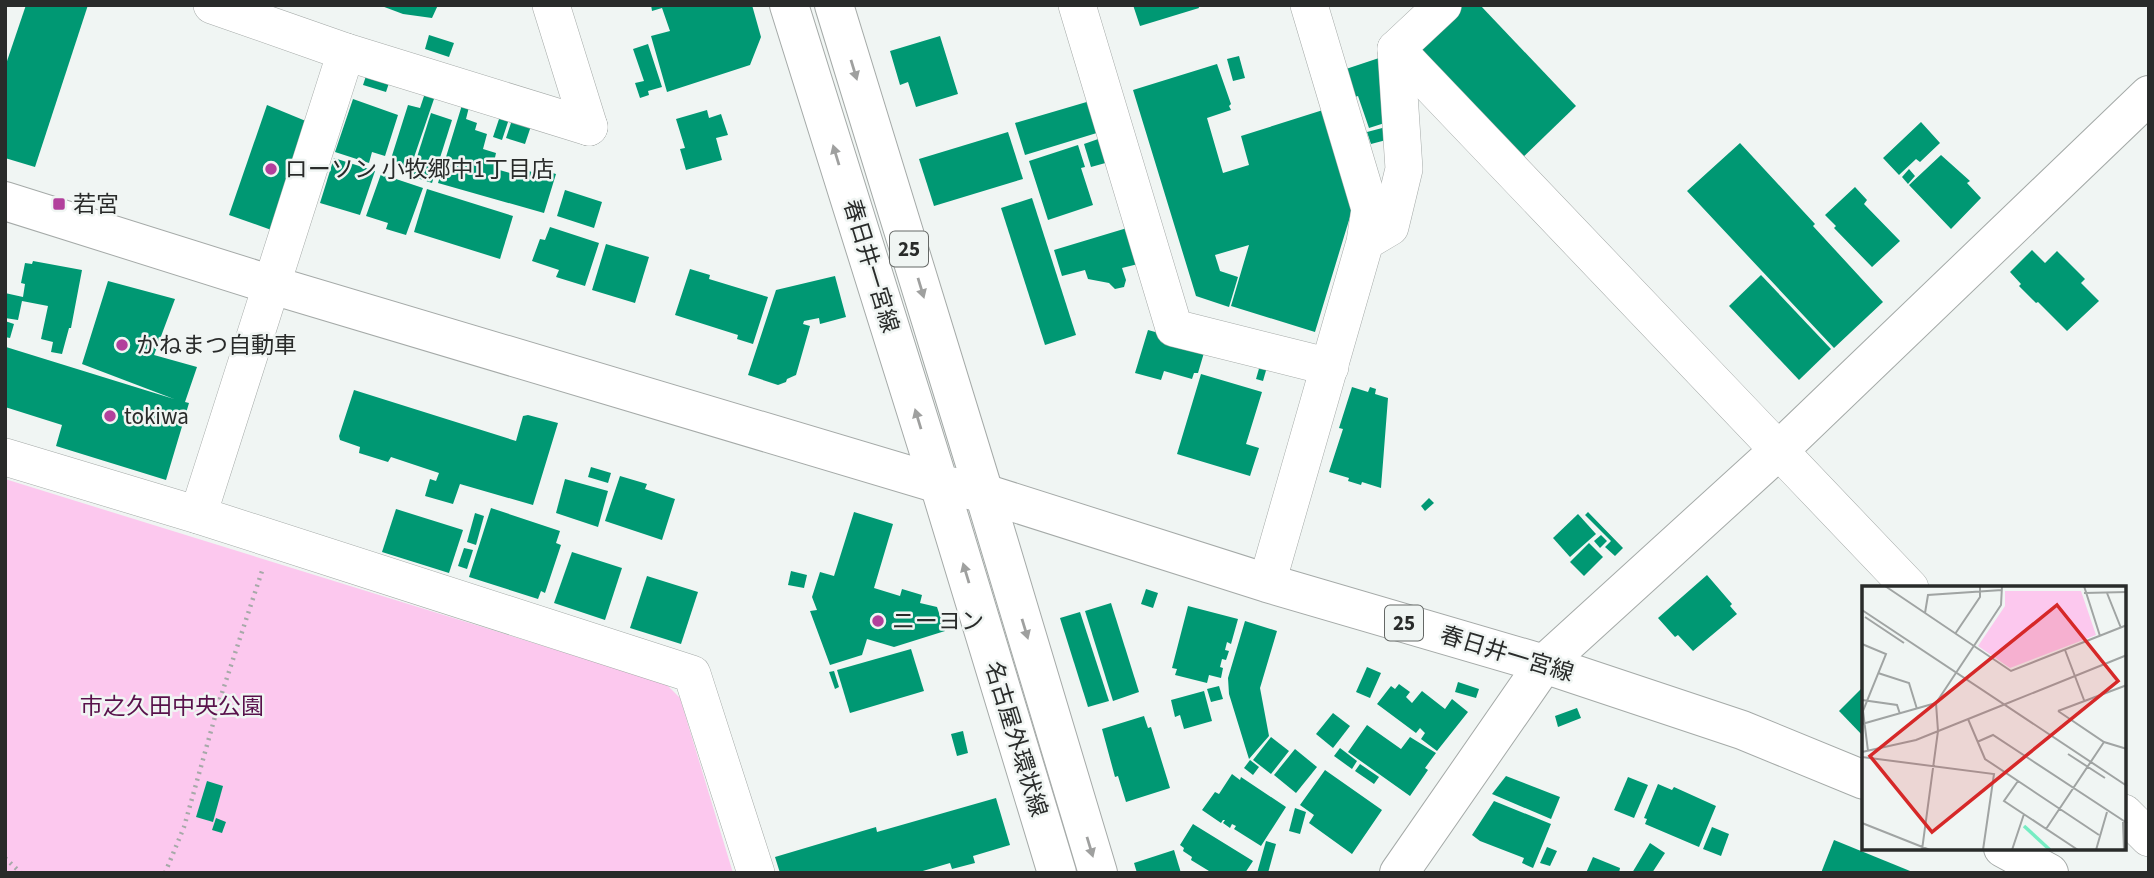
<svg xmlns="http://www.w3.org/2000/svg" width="2154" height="878" font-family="'Source Sans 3','Noto Sans JP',sans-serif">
	<rect width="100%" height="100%" fill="#f0f5f3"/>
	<!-- green -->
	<polygon fill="#fcc8ee" points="5,479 666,684 680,698 733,873 5,873"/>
	<!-- building -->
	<g fill="#009873">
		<polygon points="26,5 88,5 35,167 5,158 5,67"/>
		<polygon points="379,5 438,5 432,18 403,14"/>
		<polygon points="651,5 752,5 761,37 750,65 667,92 651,36 670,31 662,8 652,11"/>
		<polygon points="1133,5 1198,5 1199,8 1140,26"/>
		<polygon points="1460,5 1480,5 1576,106 1519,161 1413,50"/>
		<polygon points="429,35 454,43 449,57 425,49"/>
		<polygon points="940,36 958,94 916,107 908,82 900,85 890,51"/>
		<polygon points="648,44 662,87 648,91 649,95 640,98 635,83 644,81 633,49"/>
		<polygon points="1239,56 1245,78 1233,81 1227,59"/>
		<polygon points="1379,58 1391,121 1369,128 1358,96 1355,97 1346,69"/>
		<polygon points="1217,64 1231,104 1229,106 1231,110 1207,118 1223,173 1249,165 1241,136 1323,110 1353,207 1315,332 1231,306 1249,245 1215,255 1220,271 1238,277 1229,307 1196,296 1133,90"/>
		<polygon points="366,76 389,83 386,92 363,85"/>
		<polygon points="425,93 435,96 410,169 390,162 408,105 420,108"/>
		<polygon points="353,99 398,115 385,156 372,152 369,163 335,152"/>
		<polygon points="1090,101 1100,132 1025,155 1015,123"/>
		<polygon points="267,105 313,124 277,232 229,215"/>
		<polygon points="462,105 469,107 466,119 477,123 475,130 487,134 483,149 496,153 494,162 498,163 496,169 520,176 522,169 532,172 533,167 556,174 544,213 438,183"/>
		<polygon points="707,110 709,118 721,114 728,135 716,138 722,160 686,170 680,149 685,148 676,119"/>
		<polygon points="431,113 452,120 432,183 411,176"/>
		<polygon points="500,116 509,119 502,140 493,137"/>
		<polygon points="512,120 531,126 525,144 506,138"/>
		<polygon points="1921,122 1940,143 1920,162 1916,159 1899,175 1883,158"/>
		<polygon points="1386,127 1390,139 1371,144 1367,132"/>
		<polygon points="1008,132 1023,179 934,206 919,159"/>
		<polygon points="1101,138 1109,162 1091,167 1084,144"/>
		<polygon points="1740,143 1815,224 1813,226 1883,302 1834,348 1687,191"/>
		<polygon points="1078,145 1085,167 1081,168 1093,205 1048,220 1029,161"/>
		<polygon points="1941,155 1970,181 1967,183 1981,198 1951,229 1909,185"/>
		<polygon points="334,158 375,171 360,215 320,203"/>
		<polygon points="1909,169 1915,176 1908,184 1902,177"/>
		<polygon points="381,174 423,188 406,235 386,229 388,223 366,216"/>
		<polygon points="1855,187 1867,200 1864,204 1900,241 1872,267 1834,228 1836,226 1825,215"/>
		<polygon points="427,189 513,216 500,259 414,232"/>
		<polygon points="565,190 602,202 594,228 557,216"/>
		<polygon points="1032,198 1076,335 1045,345 1001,208"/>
		<polygon points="550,227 599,243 585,286 556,277 559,270 532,261 540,239 545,240"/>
		<polygon points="1127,228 1138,264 1122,268 1126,280 1124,287 1115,289 1109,283 1088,279 1085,270 1062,276 1054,250"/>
		<polygon points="606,244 649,257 635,303 592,290"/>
		<polygon points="2032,250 2045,263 2057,251 2085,279 2081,283 2099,301 2067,331 2038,302 2036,303 2019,286 2021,284 2010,272"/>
		<polygon points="33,261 82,270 71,328 69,328 62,354 51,352 53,342 41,339 48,306 22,301 18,320 5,318 5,293 23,297 25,284 21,283 25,263 32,264"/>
		<polygon points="690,269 710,275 709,279 768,297 753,344 737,339 738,335 675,315"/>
		<polygon points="1761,275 1831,349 1799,380 1729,306"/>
		<polygon points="835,276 846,317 820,324 819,318 804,321 803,324 810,326 796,375 787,379 786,382 778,385 748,375 776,290"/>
		<polygon points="108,281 175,299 154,355 197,367 185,402 189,403 166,480 56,446 62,425 5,407 6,347 174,399 82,364"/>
		<polygon points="5,321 14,324 10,338 5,337"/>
		<polygon points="1148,330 1206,346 1198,373 1194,373 1192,379 1164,371 1161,380 1135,373"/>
		<polygon points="1260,365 1267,367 1263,381 1256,379"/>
		<polygon points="1201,374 1262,392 1246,444 1259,448 1250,476 1177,454"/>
		<polygon points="1352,387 1368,392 1370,387 1376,389 1375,394 1388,398 1381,488 1362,482 1361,485 1348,481 1349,478 1329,472 1343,429 1339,428"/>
		<polygon points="354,390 516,441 523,416 528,415 558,423 533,505 460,484 453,504 425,496 430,479 436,481 439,473 391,457 388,462 359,453 360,447 340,440 339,436"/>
		<polygon points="591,467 611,473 608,483 588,477"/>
		<polygon points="620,476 647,484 645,489 675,499 662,540 605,521"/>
		<polygon points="565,479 608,491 598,527 556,513"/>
		<polygon points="1429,498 1434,503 1425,511 1421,506"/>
		<polygon points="491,508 560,531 556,543 561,545 545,593 541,591 538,599 469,577"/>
		<polygon points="396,509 463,530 449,573 382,552"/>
		<polygon points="854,512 893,524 874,588 900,596 902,589 922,595 920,603 937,607 945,631 894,647 867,639 862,655 830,665 810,611 817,610 812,597 820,572 834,576"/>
		<polygon points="1588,512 1623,548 1615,556 1605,547 1611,541 1585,515"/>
		<polygon points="475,513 484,516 476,545 467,542"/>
		<polygon points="1578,514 1596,534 1570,557 1553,538"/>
		<polygon points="1601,535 1607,541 1600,548 1594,541"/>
		<polygon points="1589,543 1603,557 1584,576 1570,562"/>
		<polygon points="464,548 473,550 467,569 458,566"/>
		<polygon points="572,552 622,568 605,620 554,603"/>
		<polygon points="791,571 807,575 804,588 788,585"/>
		<polygon points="1707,575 1732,604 1730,606 1737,614 1693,651 1678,635 1675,637 1658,618"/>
		<polygon points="647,576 698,592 681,644 630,628"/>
		<polygon points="1146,589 1158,593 1153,608 1141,604"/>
		<polygon points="1111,603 1139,692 1113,701 1085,611"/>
		<polygon points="1188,606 1238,619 1231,644 1227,642 1225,650 1229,651 1226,660 1222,659 1220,667 1223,668 1221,678 1209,675 1207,683 1175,675 1177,669 1172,668"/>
		<polygon points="1080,612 1109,701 1088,707 1060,618"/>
		<polygon points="1245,621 1277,631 1260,688 1269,736 1249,759 1229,694 1228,678"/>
		<polygon points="911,649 924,691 850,713 837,670"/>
		<polygon points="1367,667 1381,673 1370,698 1356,692"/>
		<polygon points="834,671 839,687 835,689 829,672"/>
		<polygon points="1458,682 1479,689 1476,698 1455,692"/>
		<polygon points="1399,684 1410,692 1406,697 1412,703 1422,691 1445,709 1452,699 1468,712 1437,751 1421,739 1425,733 1420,728 1416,733 1377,704 1391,686 1395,689"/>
		<polygon points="1219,686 1223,699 1211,702 1207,689"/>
		<polygon points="1862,688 1864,690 1864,737 1839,711"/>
		<polygon points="1204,691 1212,721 1184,729 1180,715 1175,717 1171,700"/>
		<polygon points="1577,708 1581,718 1558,727 1555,716"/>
		<polygon points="1333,713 1350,726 1333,748 1316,734"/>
		<polygon points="1144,716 1148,728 1151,727 1170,788 1126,802 1118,776 1115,777 1102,729"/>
		<polygon points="1367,725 1401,749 1410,737 1436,753 1425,768 1428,770 1410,796 1348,752"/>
		<polygon points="963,731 968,753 957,756 951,734"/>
		<polygon points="1271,737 1289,751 1271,774 1253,760"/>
		<polygon points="1340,748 1357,761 1352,769 1334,756"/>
		<polygon points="1295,749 1317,767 1296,793 1274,775"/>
		<polygon points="1250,760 1259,767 1253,775 1244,768"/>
		<polygon points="1360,764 1379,777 1374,784 1355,771"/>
		<polygon points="1325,770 1382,810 1352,854 1309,823 1314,815 1300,805"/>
		<polygon points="1232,774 1240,780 1241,777 1286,807 1261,846 1234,829 1236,826 1232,824 1230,828 1223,823 1225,820 1223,820 1221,823 1202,810 1215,792 1219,794"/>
		<polygon points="1506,776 1560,797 1551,819 1492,794"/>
		<polygon points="1628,777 1648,785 1634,818 1614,810"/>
		<polygon points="207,781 223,786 213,822 196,817"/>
		<polygon points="1658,784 1672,790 1674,787 1716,806 1699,847 1645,824 1647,819 1644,818"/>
		<polygon points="996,798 1010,845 973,856 975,863 952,869 950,863 916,873 780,873 775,857 876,827 877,832"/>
		<polygon points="1494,801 1551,824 1533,868 1522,863 1524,858 1480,841 1472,835"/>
		<polygon points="1295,808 1306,812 1300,834 1289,831"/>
		<polygon points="216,818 226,822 222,833 212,830"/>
		<polygon points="1193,824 1253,861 1245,873 1206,873 1209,871 1191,860 1192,857 1183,851 1184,848 1180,845"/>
		<polygon points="1712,827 1729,834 1721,856 1703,849"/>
		<polygon points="1834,840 1915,873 1821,873"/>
		<polygon points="1266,841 1276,844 1268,873 1257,873"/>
		<polygon points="1650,843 1665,853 1652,873 1632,873"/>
		<polygon points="1547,847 1557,851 1550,866 1540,863"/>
		<polygon points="1174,850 1181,873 1137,873 1134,863"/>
		<polygon points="1593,857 1620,868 1619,873 1586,873"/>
	</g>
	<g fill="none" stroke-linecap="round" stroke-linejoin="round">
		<defs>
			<g id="minor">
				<polyline points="212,5 346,52 589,127"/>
				<polyline points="551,5 589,127"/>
				<polyline points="1077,5 1174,328 1330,367"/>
				<polyline points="1443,5 1396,49 1910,588"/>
				<polyline points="1368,240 1390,227 1404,169 1396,49"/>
				<polyline points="5,457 198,515 692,674 756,873"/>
				<polyline points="198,515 346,52"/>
				<polyline points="1267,583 1365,242 1370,209 1309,5"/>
				<polyline points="2124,813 2149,838"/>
			</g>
			<g id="tertiary">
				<polyline points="5,201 272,285 939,484"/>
				<polyline points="1399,873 1544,664 1779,450 2149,95"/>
			</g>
			<g id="secondary">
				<polyline points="939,484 1057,873"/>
				<polyline points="984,493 1098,873"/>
			</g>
			<g id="primary">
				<polyline points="789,5 939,484 984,493 1267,583 1544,664 1742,730 1864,780"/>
				<polyline points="834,5 984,493"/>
				<polyline points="2003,848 2049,873"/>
			</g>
		</defs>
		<!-- minor casing -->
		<use href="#minor" stroke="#a5aaa8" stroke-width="38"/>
		<!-- tertiary casing -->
		<use href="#tertiary" stroke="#a5aaa8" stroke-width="40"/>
		<!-- secondary casing -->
		<use href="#secondary" stroke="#a5aaa8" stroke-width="40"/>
		<!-- primary casing -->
		<use href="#primary" stroke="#a5aaa8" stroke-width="40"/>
		<!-- path -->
		<g stroke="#a6a9a8" stroke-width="4.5" stroke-dasharray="2 5" stroke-linecap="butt">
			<polyline points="5,858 21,873"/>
			<polyline points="165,873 184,827 220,699 262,571"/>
		</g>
		<!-- minor -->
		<use href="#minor" stroke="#fff" stroke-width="37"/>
		<!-- tertiary -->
		<use href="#tertiary" stroke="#fff" stroke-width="38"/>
		<!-- secondary -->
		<use href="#secondary" stroke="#fff" stroke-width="38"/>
		<!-- primary -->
		<use href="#primary" stroke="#fff" stroke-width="38"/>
	</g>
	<!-- one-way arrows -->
	<defs><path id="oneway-solid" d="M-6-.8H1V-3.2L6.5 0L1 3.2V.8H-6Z" transform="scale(1.75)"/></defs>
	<g fill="#9fa09f">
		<use href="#oneway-solid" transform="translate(854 70) rotate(73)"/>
		<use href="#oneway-solid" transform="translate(836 155) rotate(-107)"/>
		<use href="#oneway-solid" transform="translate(921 288) rotate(73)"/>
		<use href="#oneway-solid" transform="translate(918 419) rotate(-107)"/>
		<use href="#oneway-solid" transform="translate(966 573) rotate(-107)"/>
		<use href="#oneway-solid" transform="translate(1025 629) rotate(73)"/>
		<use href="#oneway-solid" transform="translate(1090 847) rotate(73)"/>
	</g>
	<!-- markers -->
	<g fill="#b2409c" stroke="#f0f5f3" stroke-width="2.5">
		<circle cx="271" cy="169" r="7"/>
		<rect x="52" y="197" width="14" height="14" rx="3.5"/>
		<circle cx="122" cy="345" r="7"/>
		<circle cx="110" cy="416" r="7"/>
		<circle cx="878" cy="621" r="7"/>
	</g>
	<g text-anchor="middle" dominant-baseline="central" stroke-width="5" stroke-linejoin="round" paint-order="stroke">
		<!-- shield labels -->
		<g fill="#f0f5f3" stroke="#656866" stroke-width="2">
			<rect x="890" y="231.5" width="38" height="35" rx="5"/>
			<rect x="1385" y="605.5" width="38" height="35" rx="5"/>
		</g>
		<g font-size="21" font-weight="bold" fill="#292b2a">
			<text x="909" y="249">25</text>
			<text x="1404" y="623">25</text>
		</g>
		<!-- poi labels -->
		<g font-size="23" fill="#292b2a" stroke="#f0f5f3" text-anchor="start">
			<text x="285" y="169">ローソン 小牧郷中1丁目店</text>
			<text x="73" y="204">若宮</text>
			<text x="136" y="345">かねまつ自動車</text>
			<text x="124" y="416">tokiwa</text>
			<text x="892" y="621">ニーヨン</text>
		</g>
		<!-- street labels -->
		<g font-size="23" fill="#292b2a" stroke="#f0f5f3">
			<text transform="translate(871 266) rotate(73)">春日井一宮線</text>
			<text transform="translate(1507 654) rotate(17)">春日井一宮線</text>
			<text transform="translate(1016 739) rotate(73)">名古屋外環状線</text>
		</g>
		<!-- park labels -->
		<g font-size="23" fill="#58114b" stroke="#f0f5f3">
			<text x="172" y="706">市之久田中央公園</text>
		</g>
	</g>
	<!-- overview -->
	<g transform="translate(1862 586)">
		<rect width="264" height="264" fill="#f0f5f3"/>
		<path d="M143,5H219L234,49L148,82L116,60L143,20Z" fill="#fcc8ee"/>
		<path fill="none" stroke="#77ecc3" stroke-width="3.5" d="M162,240L188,264"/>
		<path fill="none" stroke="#a0a4a3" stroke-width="2" d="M23,0L149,85L265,39M222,0L238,50M222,7L265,6M245,7L259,42M0,24L265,200M63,27L66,9L140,4M3,31L42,57M93,48L118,11V0M0,58L24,68L1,125L6,165M203,64L222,114M16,87L47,97L55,123M0,114L35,119L38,128M141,119L265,69M196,125L242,156L265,163M196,125L265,99M106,133L123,173L237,249M0,138L74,117M115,156L131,149L265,237M0,166L54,154L141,119M206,168L243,192M0,171L132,188L121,264M156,195L142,215L216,264M261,236L262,264M0,237L68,264M184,243L242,156M60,264L76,145L74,117L139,19L140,0M150,264L162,228M234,264L245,226"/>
		<path fill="#d62828" fill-opacity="0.15" stroke="#d62828" stroke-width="3.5" d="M195,19L256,95L70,246L8,170Z"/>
		<rect width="264" height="264" fill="none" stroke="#292b2a" stroke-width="3.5"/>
	</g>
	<!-- border -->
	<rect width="2154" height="878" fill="none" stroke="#292b2a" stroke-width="14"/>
</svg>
